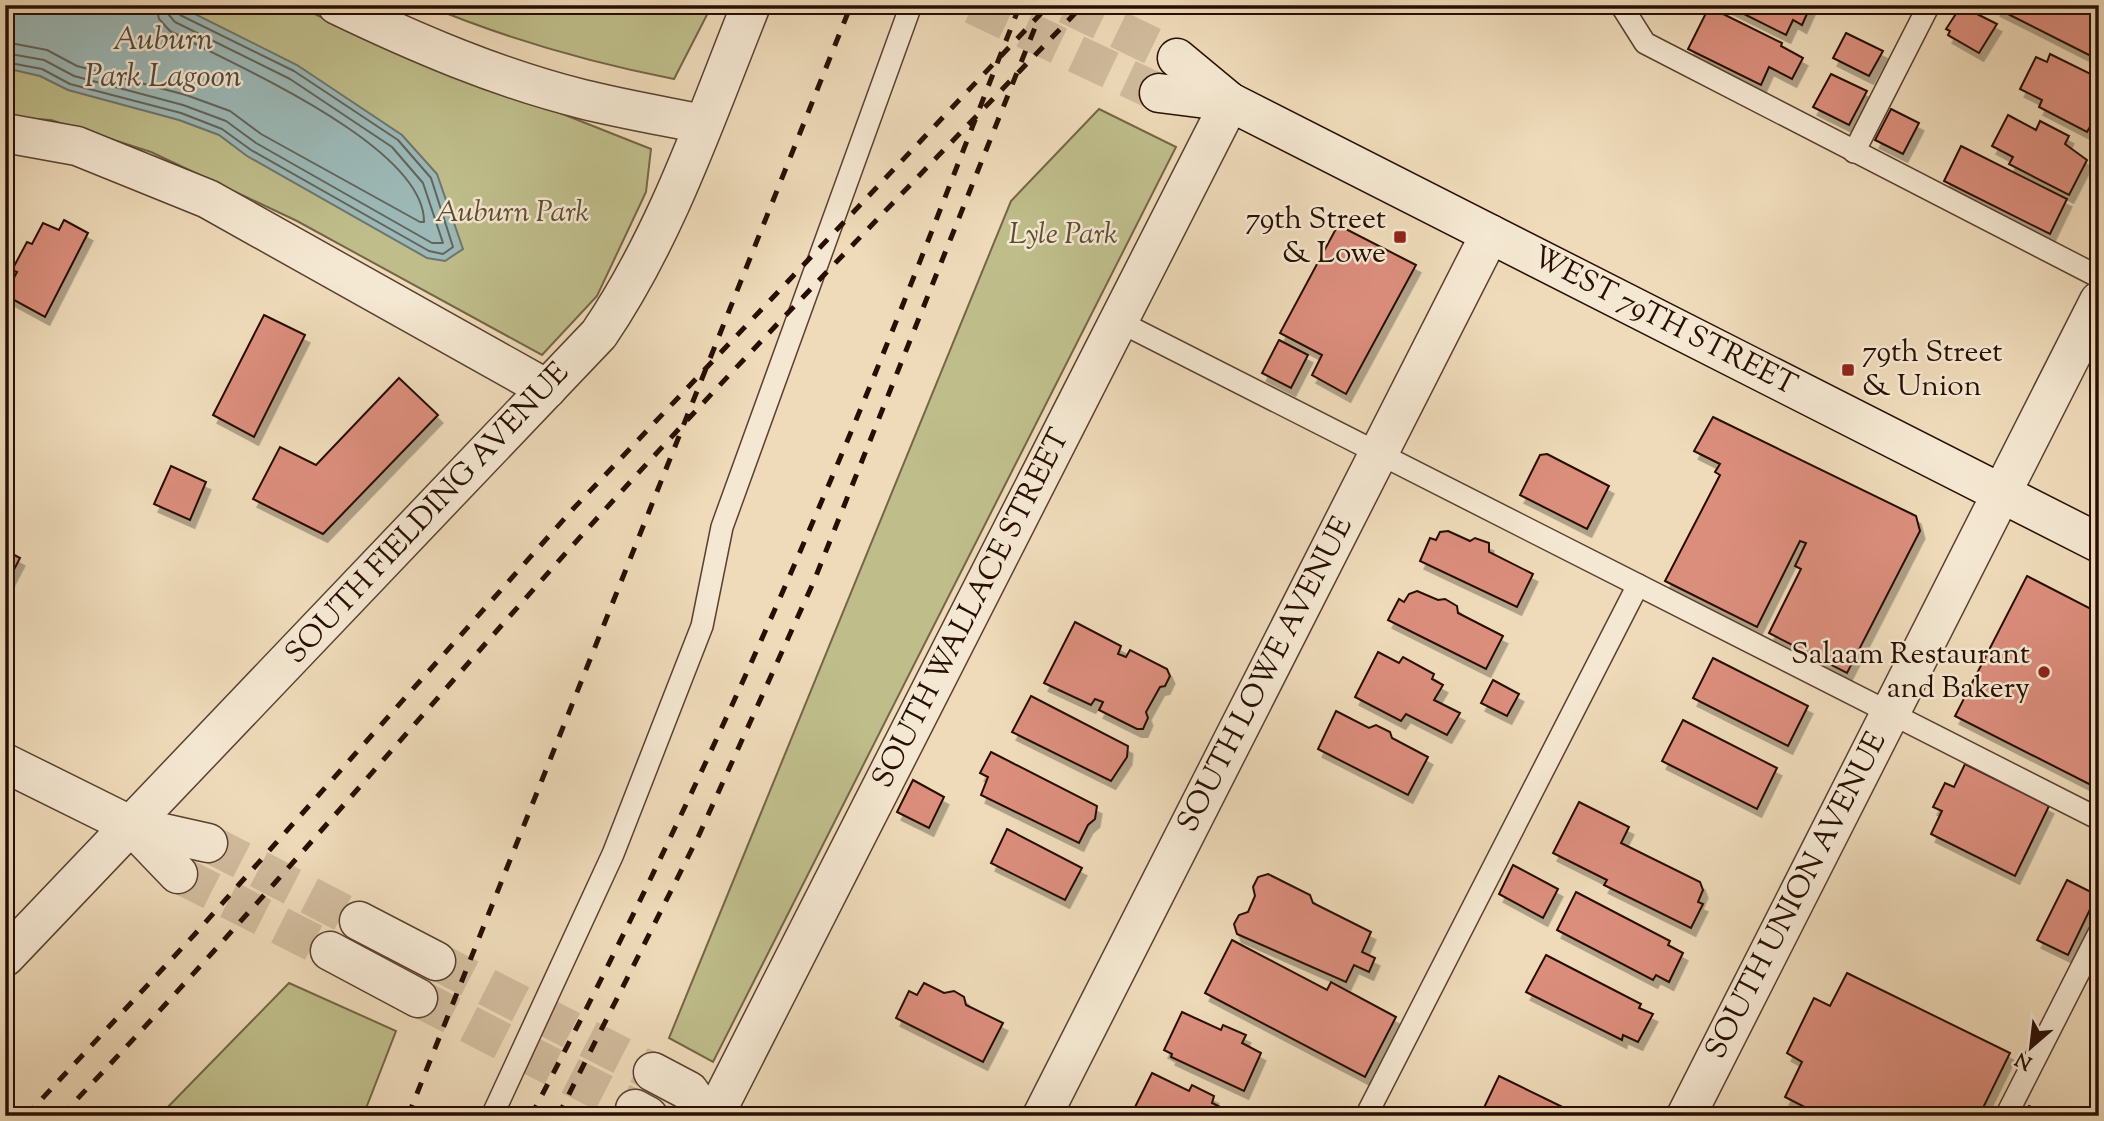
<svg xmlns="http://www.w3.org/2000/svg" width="2104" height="1121" font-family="'Sorts Mill Goudy',serif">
	<defs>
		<filter id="shadow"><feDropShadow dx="4.5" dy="8" stdDeviation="0" flood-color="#0004"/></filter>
	</defs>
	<rect width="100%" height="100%" fill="#efdbba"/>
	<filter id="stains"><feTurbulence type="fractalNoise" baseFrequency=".00286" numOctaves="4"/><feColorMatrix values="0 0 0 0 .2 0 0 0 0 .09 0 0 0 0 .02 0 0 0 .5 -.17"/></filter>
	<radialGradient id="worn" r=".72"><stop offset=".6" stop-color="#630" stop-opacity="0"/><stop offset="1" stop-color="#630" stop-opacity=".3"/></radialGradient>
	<!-- green -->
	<g fill="#bfbe8b" stroke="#746646" stroke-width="2">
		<polygon points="5,5 297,5 333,23 651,149 646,192 597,296 542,355 297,221 151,152 51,120 5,117"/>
		<path d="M426,5H712L674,79C588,62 507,39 426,5Z"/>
		<polygon points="1099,109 1176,147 713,1062 669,1038 1011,201"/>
		<polygon points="289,983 396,1031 363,1116 159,1116"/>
	</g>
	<!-- water -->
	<polygon fill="#9cb9b7" stroke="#6e756f" stroke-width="2" points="5,5 177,5 297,65 402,135 437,174 463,249 445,261 427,258 247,156 219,135 179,120 68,90 40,76 5,68"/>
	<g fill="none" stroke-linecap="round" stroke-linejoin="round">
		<!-- shore -->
		<g stroke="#62645c" stroke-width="2">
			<path d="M5,42L47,50L77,66L186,95L230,111L261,134L420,222H424C425,145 229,63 170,31L159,19L156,5"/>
			<polyline points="5,53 44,60 74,76 183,105 226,121 256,143 432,243 443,243 423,183 392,147 290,79 175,22 169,15 167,5"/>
			<polyline points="5,62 42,69 70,84 181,113 222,129 251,150 429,251 443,254 453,247 431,178 398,140 294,71 180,15 176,5"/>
		</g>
	</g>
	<!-- building -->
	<g fill="#dc8e7d" stroke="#280e02" stroke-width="2" filter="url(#shadow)">
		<polygon points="1726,5 1811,5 1802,25 1793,20 1786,35"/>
		<polygon points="1998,5 2080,5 2099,15 2099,60 1996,8"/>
		<polygon points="1961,6 1997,24 1979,53 1948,35 1950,31 1946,29"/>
		<polygon points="1709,7 1782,43 1781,46 1803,58 1792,79 1769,67 1761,85 1688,49"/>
		<polygon points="1846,33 1883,51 1869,76 1833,58"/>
		<polygon points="2050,54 2099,78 2099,111 2087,132 2039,107 2042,100 2020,89 2036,57 2047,62"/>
		<polygon points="1831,74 1867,91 1849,125 1813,107"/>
		<polygon points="1891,109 1919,123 1903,154 1875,140"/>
		<polygon points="2008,115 2036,130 2040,121 2069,136 2065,144 2087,160 2069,195 2009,164 2013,157 1992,146"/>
		<polygon points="1961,146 2067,199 2050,234 1944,181"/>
		<polygon points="64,220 88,233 45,317 5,295 17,272 12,270 27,242 32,244 43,223 59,230"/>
		<polygon points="1338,225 1416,265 1346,394 1312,375 1322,355 1280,333"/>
		<polygon points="264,315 305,335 254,437 213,415"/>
		<polygon points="1279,340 1308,355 1291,388 1262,373"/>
		<polygon points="399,378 438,415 323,534 253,499 280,447 316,465"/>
		<polygon points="1713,417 1916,516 1920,531 1847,673 1769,633 1801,569 1795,566 1806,543 1800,541 1757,627 1665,581 1720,475 1715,472 1720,464 1694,451"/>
		<polygon points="1547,454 1609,486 1587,529 1520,495 1540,455"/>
		<polygon points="171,466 206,482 190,520 154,504"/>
		<polygon points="1448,531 1470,541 1475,538 1489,543 1489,552 1533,574 1517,607 1420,561 1430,538 1436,540 1440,532"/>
		<polygon points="5,550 20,558 5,587"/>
		<polygon points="2027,576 2099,613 2099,789 1955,716"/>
		<polygon points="1417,591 1438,600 1445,599 1457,606 1458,613 1503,636 1486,669 1388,620 1399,599 1404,602 1409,594"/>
		<polygon points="1075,622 1121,646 1118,654 1126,657 1130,650 1167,669 1170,676 1165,686 1160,687 1146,712 1148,718 1143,729 1137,729 1099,710 1103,702 1095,699 1091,705 1044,683"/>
		<polygon points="1378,652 1399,663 1403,657 1434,674 1432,679 1443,685 1434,700 1460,713 1447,735 1406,714 1401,721 1355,697"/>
		<polygon points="1713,658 1808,706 1788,746 1693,698"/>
		<polygon points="1493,680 1519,694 1507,716 1481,703"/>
		<polygon points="1031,696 1128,746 1127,757 1111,781 1012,732"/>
		<polygon points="1336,711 1369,728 1376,725 1390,732 1392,738 1428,757 1408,795 1318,749"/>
		<polygon points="1683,720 1777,768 1757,809 1662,761"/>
		<polygon points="991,752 1097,806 1095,819 1088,825 1079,843 981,795 988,777 980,773"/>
		<polygon points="1965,764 2049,806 2015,876 1931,834 1942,811 1933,807 1945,783 1954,787"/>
		<polygon points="913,780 944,797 929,828 897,812"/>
		<polygon points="1579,802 1629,827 1621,843 1700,882 1703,890 1698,902 1703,904 1691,928 1604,885 1607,880 1553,853"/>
		<polygon points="1007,829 1082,868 1065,900 991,863"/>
		<polygon points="1513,865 1558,889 1543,918 1499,894"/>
		<polygon points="1268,874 1310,895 1313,903 1371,932 1362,952 1375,958 1369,972 1354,965 1346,982 1237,934 1234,924 1239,915 1248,912 1255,896 1253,887 1258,877"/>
		<polygon points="2067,880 2097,895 2068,955 2037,940"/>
		<polygon points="1576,892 1670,941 1668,945 1683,953 1669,982 1656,975 1653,980 1557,930"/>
		<polygon points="1232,940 1327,990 1331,982 1396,1017 1365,1077 1205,993"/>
		<polygon points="1546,955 1641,1004 1639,1008 1653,1014 1638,1042 1623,1035 1622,1040 1526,992"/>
		<polygon points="1847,973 2010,1053 1979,1116 1822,1116 1785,1097 1802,1062 1787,1053 1814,998 1830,1006"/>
		<polygon points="924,983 944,993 954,991 964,997 966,1005 1003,1023 983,1062 896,1018 909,991 917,995"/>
		<polygon points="1182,1012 1221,1030 1223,1025 1246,1035 1242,1043 1261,1053 1244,1091 1171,1057 1172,1054 1164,1050"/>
		<polygon points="1152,1073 1189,1091 1192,1085 1214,1096 1212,1103 1232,1113 1231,1116 1147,1116 1134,1109"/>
		<polygon points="1499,1076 1581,1116 1480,1116"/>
		<polygon points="2029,1106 2048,1116 2024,1116"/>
	</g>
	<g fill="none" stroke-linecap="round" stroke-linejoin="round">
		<!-- minor-tunnel -->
		<g stroke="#d1bc9e" stroke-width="38" stroke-dasharray="38 19" stroke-linecap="butt">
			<polyline points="208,843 359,921"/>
			<polyline points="178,874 330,951"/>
			<polyline points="436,961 653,1072"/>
			<polyline points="418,998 635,1109"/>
		</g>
		<!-- secondary-tunnel -->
		<g stroke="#d1bc9e" stroke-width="38" stroke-dasharray="38 19" stroke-linecap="butt">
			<polyline points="973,5 1159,93"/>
			<polyline points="1067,5 1177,58"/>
		</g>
		<defs>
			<g id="service">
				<polyline points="1621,5 1645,43 2099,277"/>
				<polyline points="1854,152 1929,5"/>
				<polyline points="1118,321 2099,819"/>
				<polyline points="492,1116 613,854 702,626 722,527 911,5"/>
				<polyline points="1366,1116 1638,585"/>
				<polyline points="2006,1116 2099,933"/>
			</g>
			<g id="minor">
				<path d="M337,5C416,43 498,78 582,99C622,109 663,116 703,124"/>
				<polyline points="5,133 77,146 208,199 547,389"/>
				<polyline points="5,763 132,826 208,843"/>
				<polyline points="132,826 178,874"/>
				<polyline points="359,921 436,961"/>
				<polyline points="330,951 418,998"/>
				<path d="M5,957L599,334C667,234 706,117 751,5"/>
				<polyline points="653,1072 689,1091 706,1116"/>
				<polyline points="635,1109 648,1116"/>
				<polyline points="714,1116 1230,102"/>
				<polyline points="1042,1116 1490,234"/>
				<polyline points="1686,1116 2099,301"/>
			</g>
			<g id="secondary">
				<polyline points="1177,58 1230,102 2099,543"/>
				<polyline points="1159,93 1230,102"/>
			</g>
		</defs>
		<!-- service casing -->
		<use href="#service" stroke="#5a4130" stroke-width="24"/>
		<!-- minor casing -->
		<use href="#minor" stroke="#5a4130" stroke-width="41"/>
		<!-- secondary casing -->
		<use href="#secondary" stroke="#280e02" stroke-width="41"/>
		<!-- service -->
		<use href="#service" stroke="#f5e8d2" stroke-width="21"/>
		<!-- minor -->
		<use href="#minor" stroke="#f5e8d2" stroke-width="38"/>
		<!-- secondary -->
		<use href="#secondary" stroke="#f5e8d2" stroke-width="38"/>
		<!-- rail -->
		<g stroke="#280e02" stroke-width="5" stroke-dasharray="12 12" stroke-linecap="butt">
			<polyline points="26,1116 195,934 573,509 1049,5"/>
			<path d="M61,1116C238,931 402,736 573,545C738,361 912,184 1083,5"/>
			<polyline points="408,1116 851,5"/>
			<path d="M531,1116C637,914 734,708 823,498C893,336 955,170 1020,5"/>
			<polyline points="558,1116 699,835 814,581 1038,20"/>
		</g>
	</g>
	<!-- markers -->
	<g fill="#8f2418" stroke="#f5e8d2" stroke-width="2.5">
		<rect x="1393" y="230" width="14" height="14" rx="3.5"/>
		<rect x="1841" y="363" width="14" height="14" rx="3.5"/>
		<circle cx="2044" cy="672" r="7"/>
	</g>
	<g text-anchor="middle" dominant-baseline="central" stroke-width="5" stroke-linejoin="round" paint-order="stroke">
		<!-- park labels -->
		<g font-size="30" font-style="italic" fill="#5d4c32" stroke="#f5e8d2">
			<text x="512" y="213">Auburn Park</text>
			<text x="1063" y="235">Lyle Park</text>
		</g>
		<!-- poi labels -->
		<g font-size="30" fill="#280e02" stroke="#f5e8d2" text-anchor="end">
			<text x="1386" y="220">79th Street<tspan x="1386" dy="34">&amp; Lowe</tspan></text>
			<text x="1862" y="353" text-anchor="start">79th Street<tspan x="1862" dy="34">&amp; Union</tspan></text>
			<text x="2030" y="655">Salaam Restaurant<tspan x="2030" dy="34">and Bakery</tspan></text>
		</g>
		<!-- street labels -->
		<g font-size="30" fill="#280e02" stroke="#f5e8d2">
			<text transform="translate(1664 322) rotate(27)">WEST 79TH STREET</text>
			<text transform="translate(428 514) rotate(-47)">SOUTH FIELDING AVENUE</text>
			<text transform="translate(972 609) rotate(-63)">SOUTH WALLACE STREET</text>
			<text transform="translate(1266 675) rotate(-63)">SOUTH LOWE AVENUE</text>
			<text transform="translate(1797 896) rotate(-63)">SOUTH UNION AVENUE</text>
		</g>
		<!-- water labels -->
		<g font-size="32" font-style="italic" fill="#514a41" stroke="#f5e8d2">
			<text x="163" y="41">Auburn<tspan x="163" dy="37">Park Lagoon</tspan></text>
		</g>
	</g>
	<!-- margin -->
	<rect width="2104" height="1121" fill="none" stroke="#efdbba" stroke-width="28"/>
	<rect x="7" y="7" width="2090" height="1107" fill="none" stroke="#280e02" stroke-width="3.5"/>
	<rect x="14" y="14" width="2076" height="1093" fill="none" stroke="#280e02" stroke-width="2"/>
	<!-- north arrow -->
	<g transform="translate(2031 1047) rotate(208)" stroke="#f5e8d2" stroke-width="5" paint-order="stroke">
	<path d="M0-5L12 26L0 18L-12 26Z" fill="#280e02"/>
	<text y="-10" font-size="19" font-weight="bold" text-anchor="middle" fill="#280e02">N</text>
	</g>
	<rect width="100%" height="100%" filter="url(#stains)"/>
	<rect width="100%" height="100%" fill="url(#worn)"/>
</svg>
